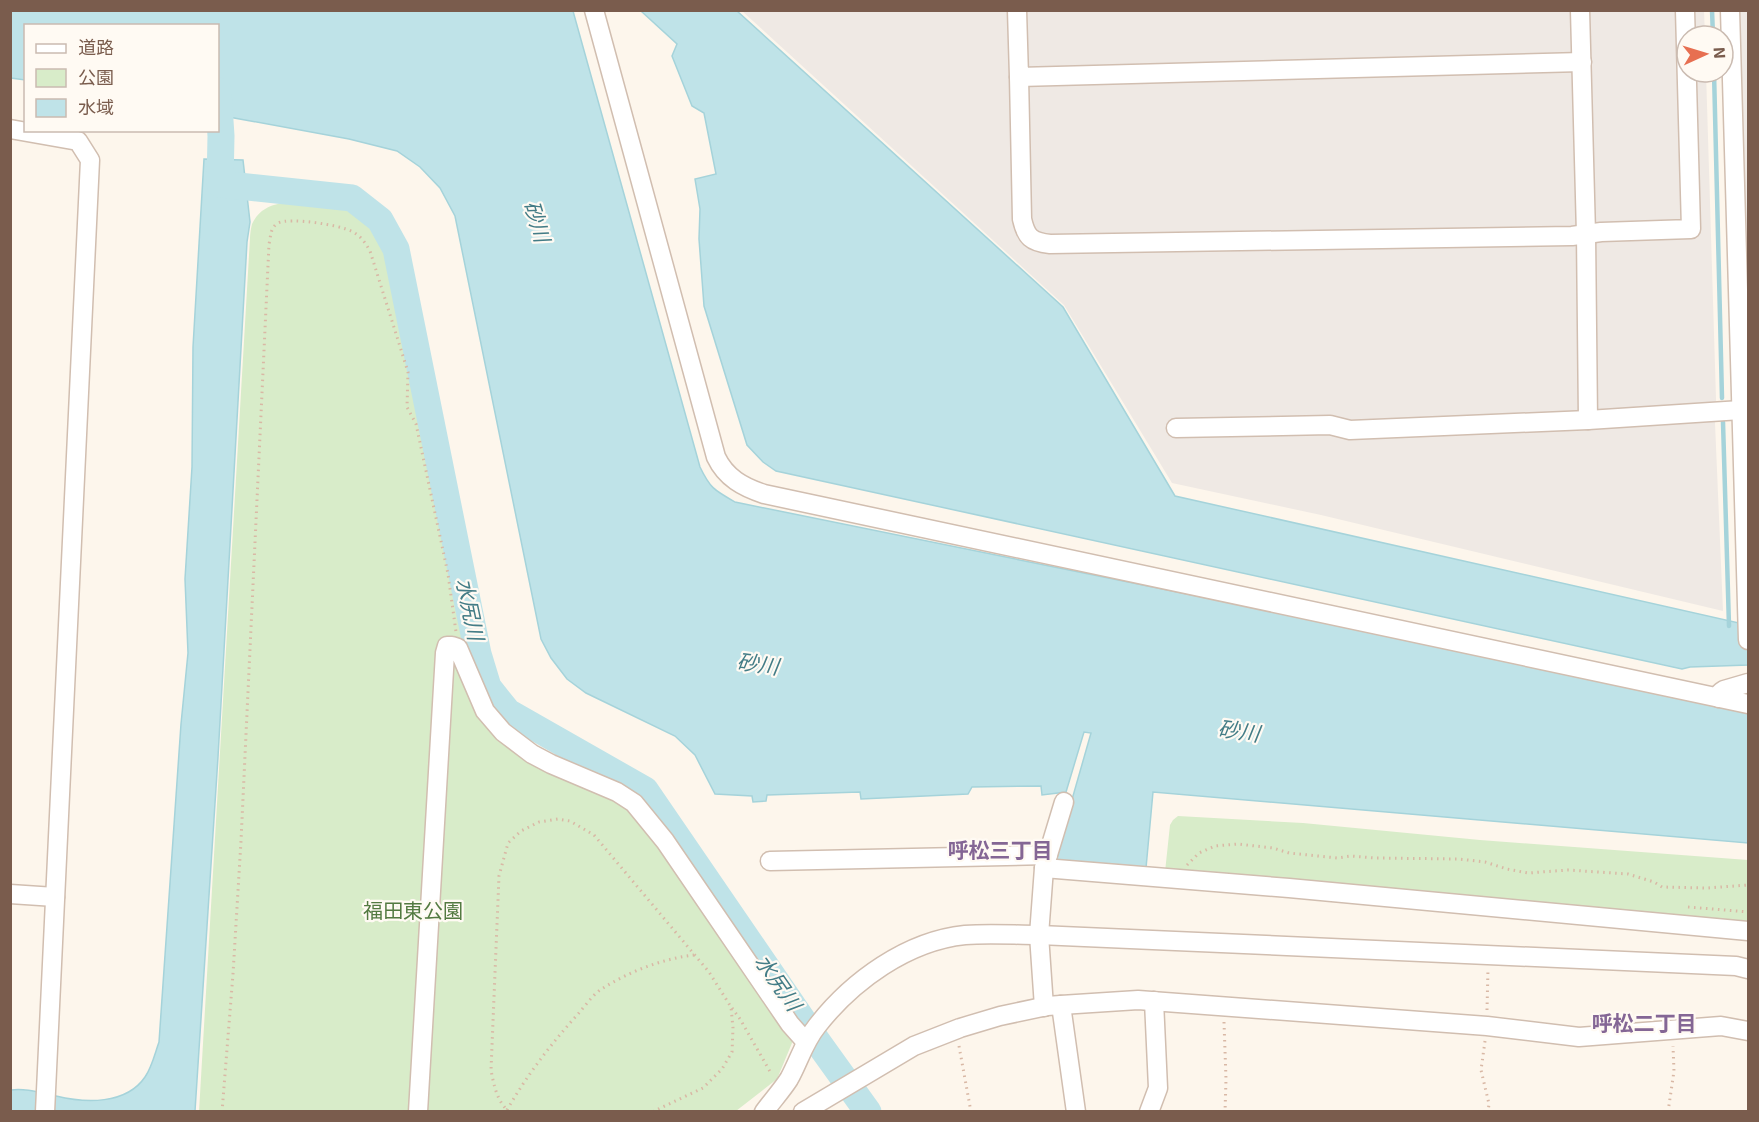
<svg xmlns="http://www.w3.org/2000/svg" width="1759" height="1122" font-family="'Exo 2','Noto Sans JP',sans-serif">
	<rect width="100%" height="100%" fill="#fdf6ec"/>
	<!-- industrial -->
	<g fill="#efe9e4">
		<polygon points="742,11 1704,11 1705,36 1687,36 1687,72 1706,72 1716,399 1715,423 1723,611 1321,515 1172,483 1064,305"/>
		<polygon points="1739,11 1748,11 1748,297 1742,97"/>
	</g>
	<!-- green -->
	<g fill="#d8ecc9">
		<path d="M312,201L339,206L363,216L384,238L472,661L481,693L496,713L526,740L538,748L610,780L796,1024L792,1043L777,1079L736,1111L199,1112L250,238C250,234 251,228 252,224C263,200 290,202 312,201Z"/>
		<polygon points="1178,816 1303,823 1480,840 1748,860 1748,924 1165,872 1170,825 1173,820"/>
	</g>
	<!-- water -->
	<g fill="#bfe3e8" stroke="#a5d3da" stroke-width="1.5">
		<path d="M10,11H573L700,467C710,488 714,490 735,502L1748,708V843L1153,792L1146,868L1059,863L1055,859L1091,733L1084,732L1066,792L1042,795L1041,786L972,787L968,794L861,799L860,792L767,795L766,801L753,802L752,796L715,794L695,755L675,736L586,693L567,679L551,658L541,639L455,216L440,188L420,167L397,151L349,139L218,115V26H26L25,80L11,78Z"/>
		<polygon points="641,11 737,11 1063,307 1175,496 1748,625 1748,665 1690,667 1682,669 776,471 763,462 747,445 704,306 699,239 700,209 695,179 716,174 704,113 692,106 672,56 677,44"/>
		<path d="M204,159L243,160L250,222L247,242L218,757L195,1111L11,1112V1090C26,1088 41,1093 56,1096C85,1103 126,1105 145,1077C152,1067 155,1053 159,1042L181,724L188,653L185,579L192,467L193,347Z"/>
	</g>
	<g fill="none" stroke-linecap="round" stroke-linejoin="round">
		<!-- stream -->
		<g stroke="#a5d3da" stroke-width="4.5">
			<polyline points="1712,10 1713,36"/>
			<polyline points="1714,72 1722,398"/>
			<polyline points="1723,422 1729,626"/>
		</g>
		<!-- river -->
		<polyline stroke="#bfe3e8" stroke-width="27" points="218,91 221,136 220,184 352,198 380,220 396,249 478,654 488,687 508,712 645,790 817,1041 868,1112"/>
		<defs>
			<g id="minor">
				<path d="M594,10L716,457C726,478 743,487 764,494L1748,704"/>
				<polyline points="1017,10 1019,77 1582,62"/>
				<polyline points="1580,10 1586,234 1588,420"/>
				<polyline points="1730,10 1748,640"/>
				<path d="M1019,77L1022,219C1026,237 1031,242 1050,244L1572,236L1601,232L1691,229L1685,10"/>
				<polyline points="10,129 78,141 90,160 45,1112"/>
				<polyline points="1176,428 1330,425 1350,430 1588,420 1741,410"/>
				<polyline points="1719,698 1721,692 1724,690 1748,683"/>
				<polyline points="770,861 1048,855"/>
				<polyline points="1044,868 1289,888 1748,931"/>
				<polyline points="10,894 55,897"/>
				<polyline points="1061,1005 1076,1112"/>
				<polyline points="1044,1007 1039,935 1044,868 1064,802"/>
				<polyline points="418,1112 445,653 447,646 452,646 458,648 485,711 503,732 532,754 551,764 617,792 634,803 665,841 790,1024 806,1042"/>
				<path d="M764,1112C772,1101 782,1090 789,1079C799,1061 804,1042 817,1026C852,981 907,941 965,935C990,933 1015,935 1039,935L1736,966L1748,969"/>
				<polyline points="803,1112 914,1046 960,1028 1000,1016 1047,1006 1061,1005 1138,1000 1487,1026 1579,1037 1721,1026 1748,1031"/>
				<polyline points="1149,1112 1158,1088 1154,1001"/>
			</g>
		</defs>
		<!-- minor casing -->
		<use href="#minor" stroke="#d1beb0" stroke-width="21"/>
		<!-- path -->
		<g stroke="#d9b8a5" stroke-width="3" stroke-dasharray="1.5 4.5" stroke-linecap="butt">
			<polyline points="1187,865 1199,853 1215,846 1238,844 1273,848 1289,853 1337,858 1351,856 1375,858 1459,859 1485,862 1507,869 1528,873 1568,870 1628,874 1654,882 1662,887 1707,888 1748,885"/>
			<polyline points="1688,907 1748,912"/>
			<polyline points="732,1008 740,1019 772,1075"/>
			<polyline points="1487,1010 1488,969"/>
			<polyline points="1224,1022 1226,1079 1225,1112"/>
			<polyline points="1485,1041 1481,1070 1489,1104 1488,1112"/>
			<polyline points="959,1046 971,1112"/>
			<path d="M507,1110C527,1075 551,1044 578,1014C585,1006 592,996 600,990C628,972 661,959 694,955"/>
			<path d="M222,1112L233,974L241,841L269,244C271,236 270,228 278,223C290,217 339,225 351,231C360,235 365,242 370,251L408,372L407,407L416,424L448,574L456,632"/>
			<path d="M509,1112C497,1101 494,1086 491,1070L499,876L508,843L521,831L539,822L558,819L570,821L594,835L709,972L731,1007L733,1028L732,1052L722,1069L703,1088L652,1112"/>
			<polyline points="1668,1112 1674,1071 1673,1046"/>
		</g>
		<!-- minor -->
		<use href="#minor" stroke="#fff" stroke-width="18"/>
	</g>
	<g text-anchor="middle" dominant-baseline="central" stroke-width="4.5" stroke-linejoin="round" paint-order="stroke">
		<!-- park labels -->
		<g font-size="20" fill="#537a41" stroke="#fffaf3">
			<text x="413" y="910">福田東公園</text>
		</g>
		<!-- water labels -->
		<g font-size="21" font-style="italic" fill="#437c86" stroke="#fffaf3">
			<text transform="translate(538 221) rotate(73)">砂川</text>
			<text transform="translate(471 609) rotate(78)">水尻川</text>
			<text transform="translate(758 663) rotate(8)">砂川</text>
			<text transform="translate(1239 730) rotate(8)">砂川</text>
			<text transform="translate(779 982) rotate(55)">水尻川</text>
		</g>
		<!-- neighbourhood labels -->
		<g font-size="21" font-weight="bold" fill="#846695" stroke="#fffaf3">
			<text x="1000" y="849">呼松三丁目</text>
			<text x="1644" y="1022">呼松二丁目</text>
		</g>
	</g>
	<!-- border -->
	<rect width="1759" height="1122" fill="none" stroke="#7a5c4d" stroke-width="24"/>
	<!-- legend -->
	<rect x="24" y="24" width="195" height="108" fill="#fffaf3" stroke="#cabbb1" stroke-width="1.5"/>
	<rect x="36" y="44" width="30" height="9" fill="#ffffff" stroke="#cabbb1" stroke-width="1.5"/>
	<text x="78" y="54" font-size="18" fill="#7a5c4d">道路</text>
	<rect x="36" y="69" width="30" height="18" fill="#d8ecc9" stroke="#cabbb1" stroke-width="1.5"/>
	<text x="78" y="84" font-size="18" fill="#7a5c4d">公園</text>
	<rect x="36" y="99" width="30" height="18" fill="#bfe3e8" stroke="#cabbb1" stroke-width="1.5"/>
	<text x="78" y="114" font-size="18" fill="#7a5c4d">水域</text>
	<!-- north arrow -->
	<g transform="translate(1705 54) rotate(86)"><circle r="28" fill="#fffaf3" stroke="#cabbb1" stroke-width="1.5"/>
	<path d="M0-4.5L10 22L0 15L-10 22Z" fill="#e76f51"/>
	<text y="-9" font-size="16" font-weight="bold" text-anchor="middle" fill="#7a5c4d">N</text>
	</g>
</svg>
